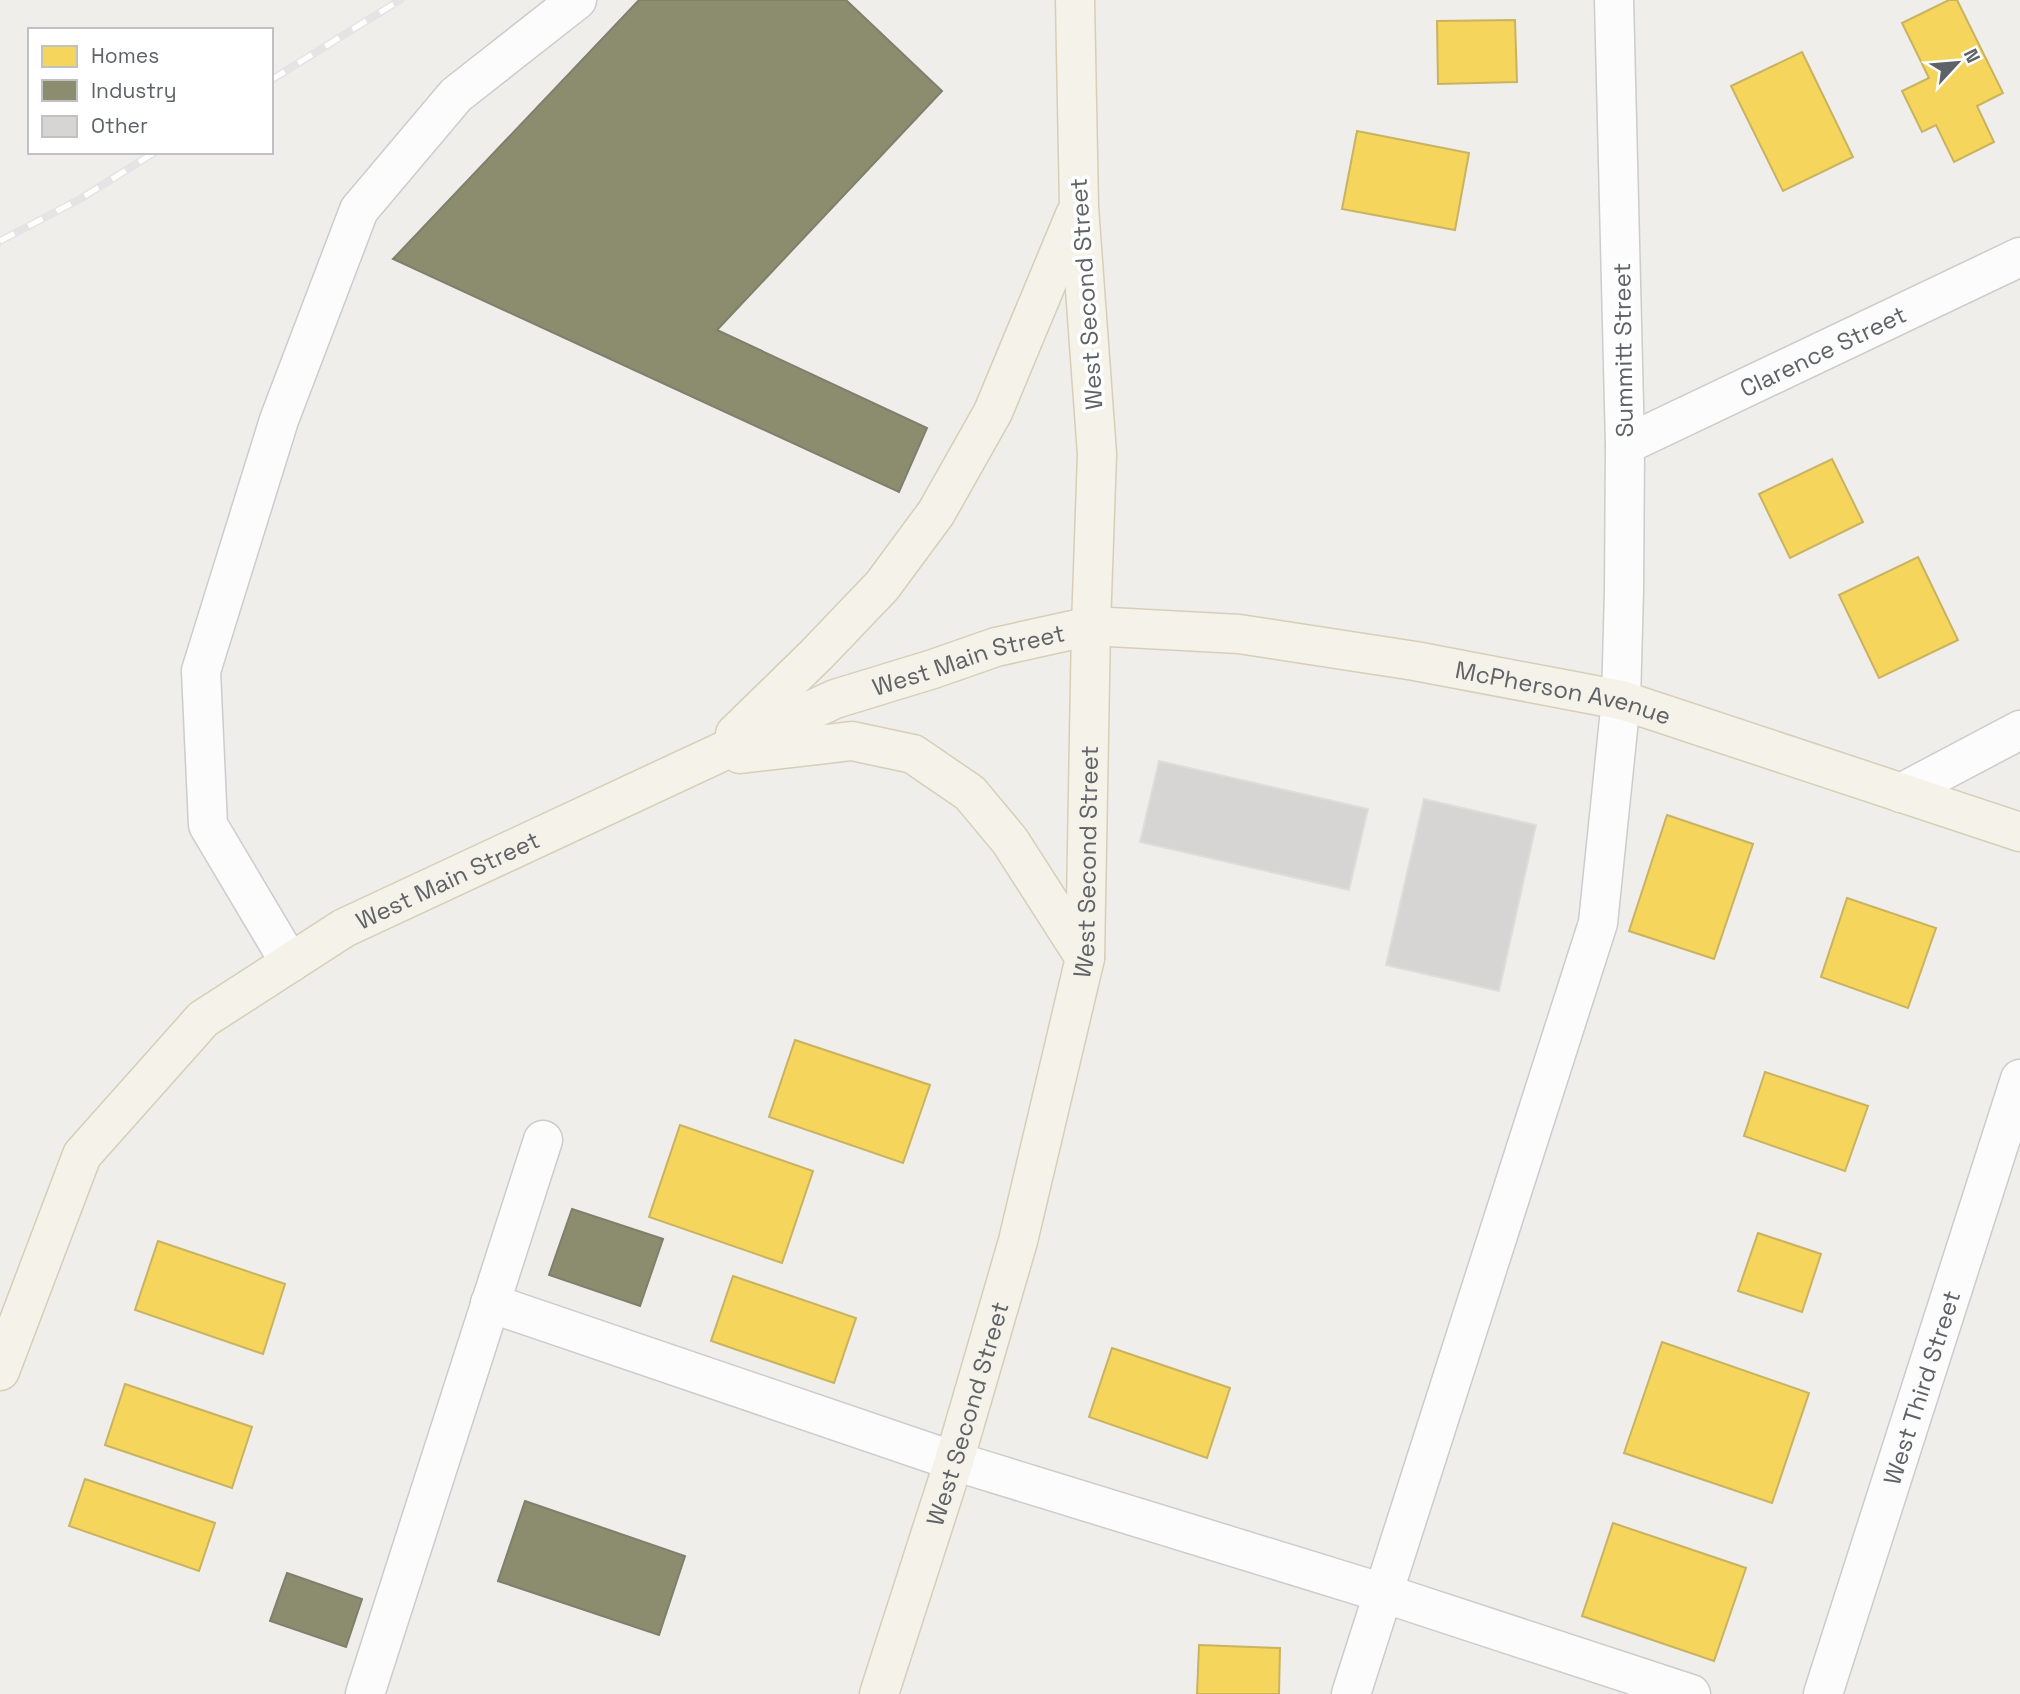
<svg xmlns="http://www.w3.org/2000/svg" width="2020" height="1694" font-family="'Space Grotesk',sans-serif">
	<rect width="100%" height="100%" fill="#efeeea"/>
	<!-- homes -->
	<g fill="#f6d55c" stroke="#c9b360" stroke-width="2">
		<polygon points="1949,0 1957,0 2003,93 1977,106 1994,142 1954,162 1936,125 1922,132 1902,91 1929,78 1902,23"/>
		<polygon points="1515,20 1517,82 1438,84 1437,21"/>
		<polygon points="1802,52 1853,157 1783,191 1731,86"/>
		<polygon points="1357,131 1469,153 1455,230 1342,209"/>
		<polygon points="1832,459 1863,522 1790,558 1759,494"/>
		<polygon points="1918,557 1958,640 1879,678 1839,595"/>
		<polygon points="1667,815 1753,844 1714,959 1629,931"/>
		<polygon points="1847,898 1936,928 1908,1008 1821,977"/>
		<polygon points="795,1040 930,1085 903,1163 769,1117"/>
		<polygon points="1765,1072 1868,1106 1845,1171 1744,1136"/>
		<polygon points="680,1125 813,1171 782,1263 649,1217"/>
		<polygon points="1758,1233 1821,1254 1802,1312 1738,1291"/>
		<polygon points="158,1241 285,1284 263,1354 135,1310"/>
		<polygon points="733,1276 856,1318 834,1383 711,1341"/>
		<polygon points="1662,1342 1809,1393 1772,1503 1624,1453"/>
		<polygon points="1112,1348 1230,1388 1207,1458 1089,1417"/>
		<polygon points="125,1384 252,1427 232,1488 105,1445"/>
		<polygon points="85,1479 215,1523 199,1571 69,1526"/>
		<polygon points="1613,1523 1746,1568 1714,1661 1582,1616"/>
		<polygon points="1199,1645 1280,1648 1279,1694 1197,1694"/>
	</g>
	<!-- industry -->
	<g fill="#8c8c6e" stroke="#7e806c" stroke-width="2">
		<polygon points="639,0 846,0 942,91 717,330 927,428 899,492 393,259"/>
		<polygon points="572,1209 663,1239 640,1306 549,1275"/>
		<polygon points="525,1501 685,1556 659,1635 498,1581"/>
		<polygon points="287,1573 362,1599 346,1647 270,1621"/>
	</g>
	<!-- building -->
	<g fill="#d6d5d3" stroke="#deddd9" stroke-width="2">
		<polygon points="1159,761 1368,809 1349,890 1140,842"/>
		<polygon points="1424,799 1536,825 1499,991 1386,965"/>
	</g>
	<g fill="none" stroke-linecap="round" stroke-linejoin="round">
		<defs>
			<g id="minor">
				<path id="s1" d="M1625,445L2020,257"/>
				<polyline points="1901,793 2020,730"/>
				<polyline points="290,963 208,825 201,671 279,420 359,210 456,95 577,0"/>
				<polyline points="490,1303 954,1461 1383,1593 1691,1694"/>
				<polyline points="365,1694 543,1140"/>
				<polyline points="1351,1694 1598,923 1621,700 1624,591 1625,445 1614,0"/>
				<path id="s2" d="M1823,1694L2020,1079"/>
			</g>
			<g id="major">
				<polyline points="735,734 816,655 882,586 936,513 993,412 1075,215"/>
				<polyline points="740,754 852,741 913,754 970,793 1010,841 1085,958"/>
				<path id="s3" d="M0,1371L82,1155L203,1019L344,928L835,699L933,669L996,647L1091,626L1239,634L1415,661L1621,700L2020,832"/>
				<path id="s4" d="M879,1694L954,1461L1018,1241L1085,958L1091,626L1097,454L1079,207L1075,0"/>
			</g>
		</defs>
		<!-- minor casing -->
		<use href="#minor" stroke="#cbcccc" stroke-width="41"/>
		<!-- major casing -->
		<use href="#major" stroke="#d7ceb8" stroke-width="41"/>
		<!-- minor -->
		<use href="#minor" stroke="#fdfcfc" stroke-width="38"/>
		<!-- major -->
		<use href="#major" stroke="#f4f2e9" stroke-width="38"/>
		<defs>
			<g id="rail">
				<polyline points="271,80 400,0"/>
				<polyline points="0,241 80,199 155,152"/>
			</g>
		</defs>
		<!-- rail casing -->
		<use href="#rail" stroke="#e4e4e4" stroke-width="8"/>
		<!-- rail -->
		<use href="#rail" stroke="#fff" stroke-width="5" stroke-dasharray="16" stroke-linecap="butt"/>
	</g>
	<g text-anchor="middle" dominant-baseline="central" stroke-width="7" stroke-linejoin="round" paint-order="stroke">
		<!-- street labels -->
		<g font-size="24" fill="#5f6368" stroke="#fff">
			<text transform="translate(1086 294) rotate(-94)">West Second Street</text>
			<text transform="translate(1623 350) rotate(-91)">Summitt Street</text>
			<text stroke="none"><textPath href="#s1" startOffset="219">Clarence Street</textPath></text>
			<text stroke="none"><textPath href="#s3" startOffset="1262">West Main Street</textPath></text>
			<text stroke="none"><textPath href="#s3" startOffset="1867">McPherson Avenue</textPath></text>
			<text stroke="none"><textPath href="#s4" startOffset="861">West Second Street</textPath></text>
			<text stroke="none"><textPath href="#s3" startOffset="695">West Main Street</textPath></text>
			<text stroke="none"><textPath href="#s2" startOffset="322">West Third Street</textPath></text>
			<text stroke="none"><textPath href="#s4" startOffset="294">West Second Street</textPath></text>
		</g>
	</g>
	<!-- legend -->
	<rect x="28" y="28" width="245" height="126" fill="#ffffff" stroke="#bfc1c3" stroke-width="2"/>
	<rect x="42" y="46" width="35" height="21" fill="#f6d55c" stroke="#bfc1c3" stroke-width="2"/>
	<text x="91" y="63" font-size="21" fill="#5f6368">Homes</text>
	<rect x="42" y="80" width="35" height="21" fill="#8c8c6e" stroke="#bfc1c3" stroke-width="2"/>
	<text x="91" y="98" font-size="21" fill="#5f6368">Industry</text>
	<rect x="42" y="116" width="35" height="21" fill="#d6d5d3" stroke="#bfc1c3" stroke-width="2"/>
	<text x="91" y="133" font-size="21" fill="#5f6368">Other</text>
	<!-- north arrow -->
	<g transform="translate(1957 63) rotate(64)" stroke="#ffffff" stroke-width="5" paint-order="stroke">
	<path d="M0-5L12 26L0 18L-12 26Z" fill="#5f6368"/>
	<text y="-10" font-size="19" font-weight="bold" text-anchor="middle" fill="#5f6368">N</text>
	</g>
</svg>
